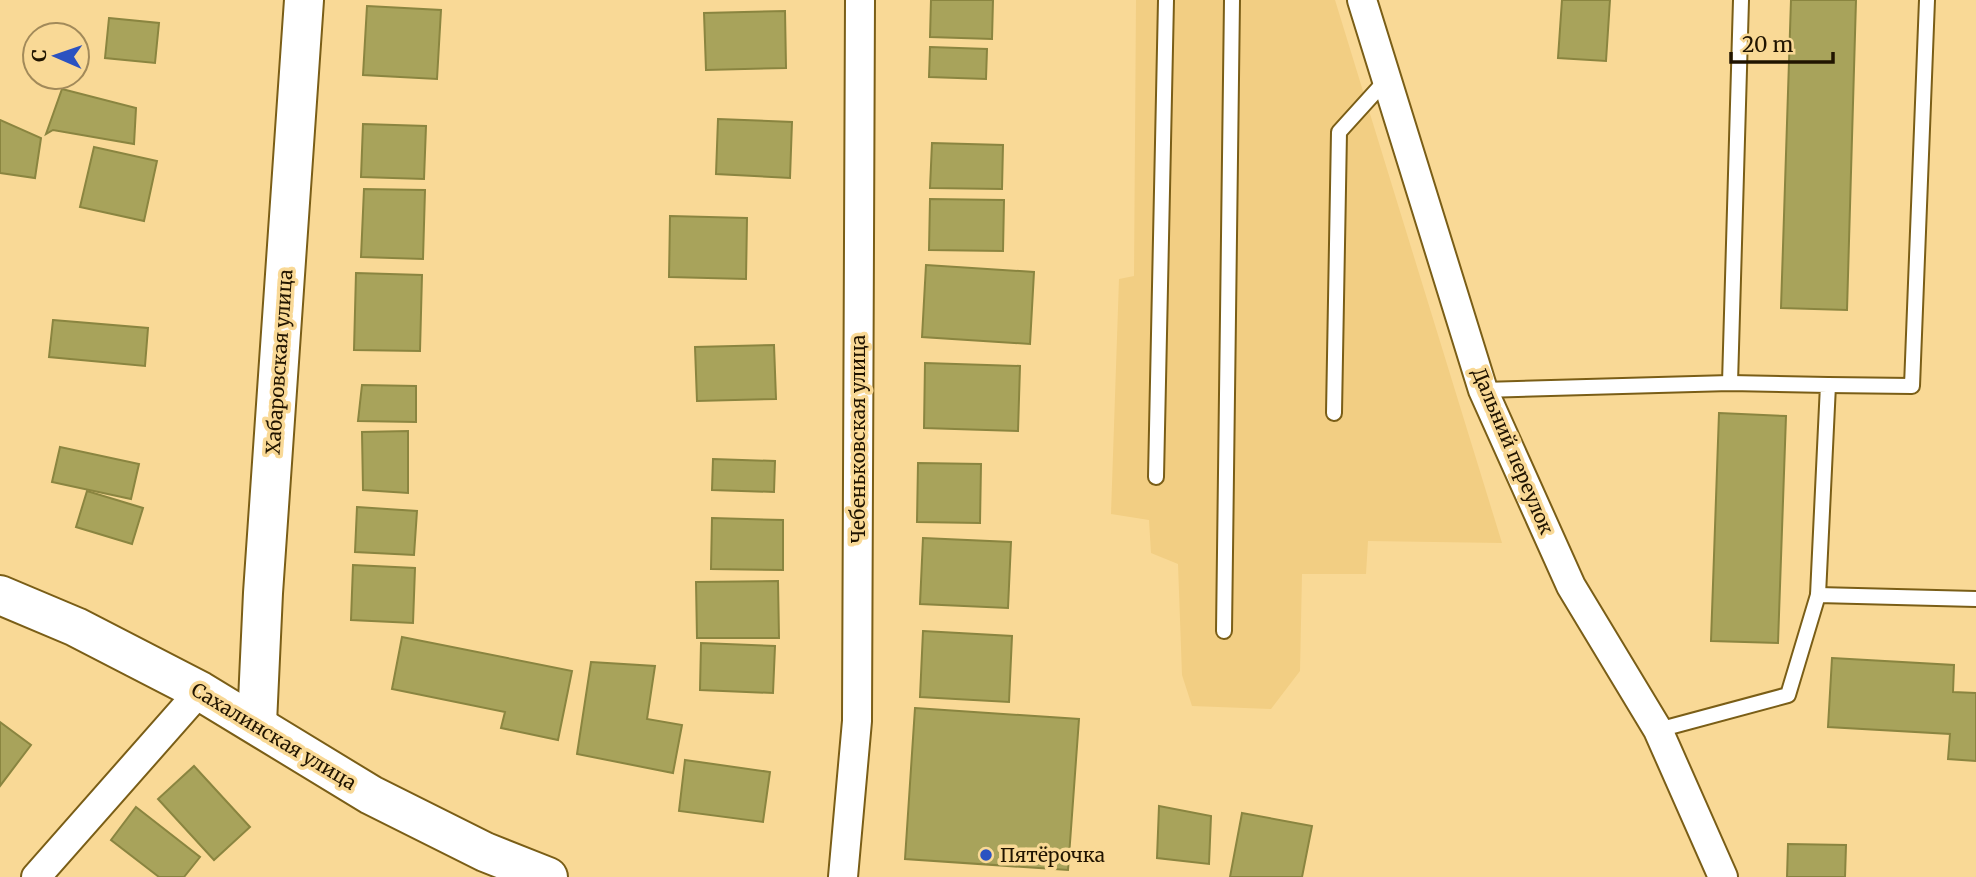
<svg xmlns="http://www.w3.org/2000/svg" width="1976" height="877" font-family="Merriweather,serif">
	<rect width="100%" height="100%" fill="#f9d996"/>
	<!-- built -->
	<polygon fill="#f2ce83" points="1136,0 1335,0 1502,543 1368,541 1366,574 1302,574 1300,671 1271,709 1192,706 1182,675 1178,564 1151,553 1149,520 1111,514 1119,279 1134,276"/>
	<!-- building -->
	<g fill="#a8a35b" stroke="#8a8540" stroke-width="2">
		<polygon points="931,0 993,0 992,39 930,37"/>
		<polygon points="1562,0 1610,0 1606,61 1558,58"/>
		<polygon points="1791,0 1856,0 1847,310 1781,308"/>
		<polygon points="367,6 441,10 437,79 363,75"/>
		<polygon points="785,11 786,68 706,70 704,13"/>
		<polygon points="109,18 159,23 155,63 105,58"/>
		<polygon points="930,47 987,49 986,79 929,77"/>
		<polygon points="62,89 136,108 134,144 53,130 46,134"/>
		<polygon points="718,119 792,122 790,178 716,174"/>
		<polygon points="0,120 41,138 35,178 0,173"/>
		<polygon points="363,124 426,126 424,179 361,177"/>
		<polygon points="932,143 1003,145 1002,189 930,188"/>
		<polygon points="94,147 157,161 144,221 80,207"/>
		<polygon points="364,189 425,190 423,259 361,257"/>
		<polygon points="930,199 1004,200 1003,251 929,250"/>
		<polygon points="670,216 747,218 746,279 669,277"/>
		<polygon points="926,265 1034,272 1030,344 922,337"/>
		<polygon points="356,273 422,275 420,351 354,350"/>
		<polygon points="53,320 148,328 145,366 49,357"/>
		<polygon points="774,345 776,399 697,401 695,347"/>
		<polygon points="925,363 1020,366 1018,431 924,428"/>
		<polygon points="362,385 416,386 416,422 358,421"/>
		<polygon points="1719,413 1786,416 1778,643 1711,641"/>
		<polygon points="408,431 408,493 363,490 362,432"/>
		<polygon points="60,447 139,464 131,499 52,482"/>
		<polygon points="713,459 775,461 774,492 712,490"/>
		<polygon points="918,463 981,464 980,523 917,522"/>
		<polygon points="87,491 143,508 132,544 76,527"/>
		<polygon points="357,507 417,511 414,555 355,552"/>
		<polygon points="712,518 783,520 783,570 711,569"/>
		<polygon points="923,538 1011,542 1008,608 920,604"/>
		<polygon points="353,565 415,568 413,623 351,620"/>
		<polygon points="778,581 779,638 697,638 696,582"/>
		<polygon points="923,631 1012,636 1009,702 920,697"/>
		<polygon points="402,637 572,671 558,740 501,728 505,712 392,689"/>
		<polygon points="701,643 775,646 773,693 700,690"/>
		<polygon points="1832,658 1954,665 1953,692 1976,693 1976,761 1948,759 1950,734 1828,727"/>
		<polygon points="591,662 655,666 647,719 682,725 673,773 577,754"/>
		<polygon points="915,708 1079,719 1068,870 905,859"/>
		<polygon points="0,722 31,745 0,786"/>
		<polygon points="685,760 770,772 763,822 679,811"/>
		<polygon points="194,766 250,827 214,860 158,799"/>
		<polygon points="1159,806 1211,816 1209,864 1157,858"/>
		<polygon points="136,807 200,857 184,877 159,877 111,840"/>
		<polygon points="1242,813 1312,826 1302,877 1230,877"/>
		<polygon points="1788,844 1846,845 1845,877 1787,877"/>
	</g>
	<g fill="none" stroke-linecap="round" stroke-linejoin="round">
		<defs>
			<g id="lane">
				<polyline points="1730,383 1741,0"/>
				<polyline points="1828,385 1912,386 1927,0"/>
				<polyline points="1483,390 1730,383 1828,385 1818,595"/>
				<polyline points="1334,413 1339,132 1387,79"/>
				<polyline points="1156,477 1166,0"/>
				<polyline points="1224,631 1232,0"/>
				<polyline points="1658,730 1788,695 1818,595 1976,599"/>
			</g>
			<g id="street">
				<polyline points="1362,0 1483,390 1571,586 1658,730 1723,877"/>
				<polyline points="36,877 200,691"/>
				<polyline points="843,877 857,721 860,0"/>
			</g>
			<g id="secondary">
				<polyline points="0,595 76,627 200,691 371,795 485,852 548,877"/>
				<polyline points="257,723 263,593 304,0"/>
			</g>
		</defs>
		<!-- lane casing -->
		<use href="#lane" stroke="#7a5e17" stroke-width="18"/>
		<!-- street casing -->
		<use href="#street" stroke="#7a5e17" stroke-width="32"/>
		<!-- secondary casing -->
		<use href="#secondary" stroke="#7a5e17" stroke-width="42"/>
		<!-- lane -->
		<use href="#lane" stroke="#fff" stroke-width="14"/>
		<!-- street -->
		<use href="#street" stroke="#fff" stroke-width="28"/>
		<!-- secondary -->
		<use href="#secondary" stroke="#fff" stroke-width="38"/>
	</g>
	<!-- markers -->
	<circle fill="#2b52c1" stroke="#f9d996" stroke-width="2.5" cx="986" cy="855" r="7"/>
	<g text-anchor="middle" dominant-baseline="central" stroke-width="7" stroke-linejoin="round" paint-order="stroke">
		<!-- street labels -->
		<g font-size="19" fill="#201400" stroke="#f9d996">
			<text transform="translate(279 362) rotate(-86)">Хабаровская улица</text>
			<text transform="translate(858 439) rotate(-90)">Чебеньковская улица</text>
			<text transform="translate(1513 451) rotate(67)">Дальний переулок</text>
			<text transform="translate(274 736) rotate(31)">Сахалинская улица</text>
		</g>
		<!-- poi labels -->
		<g font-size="19" fill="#201400" stroke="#f9d996" text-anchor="start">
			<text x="1000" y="855">Пятёрочка</text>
		</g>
	</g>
	<!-- north arrow -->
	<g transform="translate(56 56) rotate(272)"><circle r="33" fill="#f9d996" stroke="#a28a5a" stroke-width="2"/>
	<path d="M0-5L12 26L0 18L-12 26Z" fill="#2b52c1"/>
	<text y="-10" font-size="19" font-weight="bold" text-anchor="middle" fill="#201400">С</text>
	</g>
	<!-- scale -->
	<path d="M1731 52v10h102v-10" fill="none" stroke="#201400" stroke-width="3.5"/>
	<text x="1742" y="52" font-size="21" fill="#201400" stroke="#f9d996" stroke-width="5" paint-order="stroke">20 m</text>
</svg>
